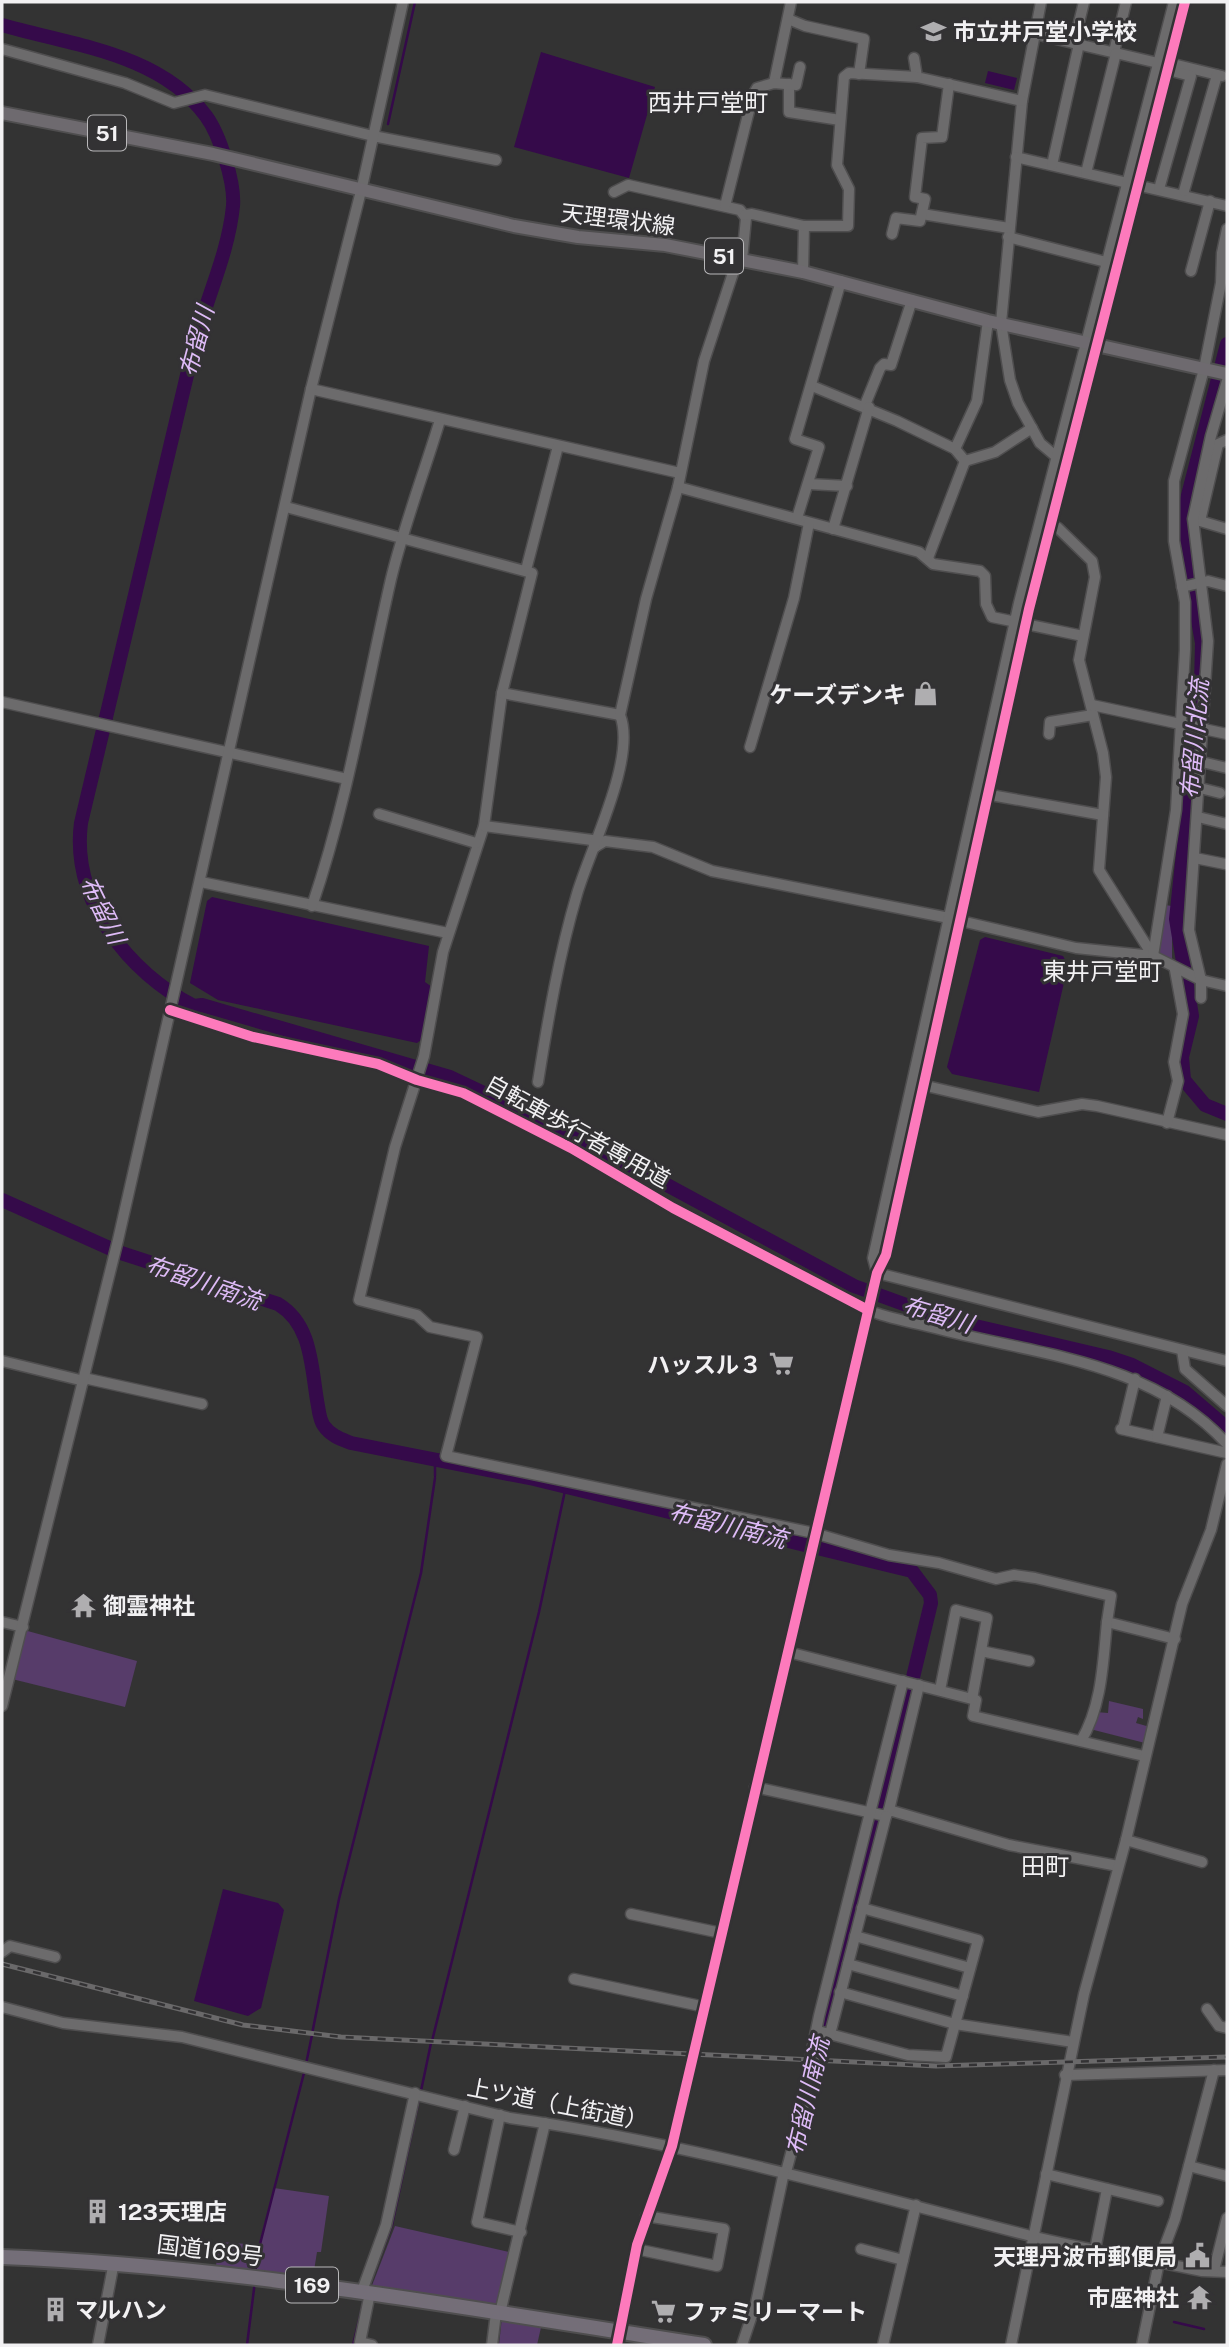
<svg xmlns="http://www.w3.org/2000/svg" width="1229" height="2347" font-family="'Public Sans','Noto Sans JP',sans-serif">
	<rect width="100%" height="100%" fill="#333"/>
	<!-- green -->
	<g fill="#573c6a">
		<polygon points="1165,905 1172,906 1172,960 1157,953"/>
		<polygon points="24,1630 137,1661 125,1707 12,1679"/>
		<polygon points="1109,1701 1143,1709 1143,1719 1138,1717 1136,1723 1150,1727 1145,1743 1090,1729 1096,1712 1108,1713"/>
		<polygon points="274,2188 329,2196 321,2252 317,2252 313,2277 216,2265 221,2242 259,2245"/>
		<polygon points="395,2226 509,2252 495,2308 371,2288"/>
		<polygon points="502,2317 542,2323 537,2345 499,2345"/>
	</g>
	<!-- water -->
	<g fill="#350a4a">
		<polygon points="541,52 655,87 629,178 514,147"/>
		<polygon points="988,71 1017,78 1014,90 985,83"/>
		<polygon points="212,897 429,946 425,982 432,987 421,1040 417,1043 218,1000 190,983 207,901"/>
		<polygon points="985,937 1063,956 1068,965 1039,1092 952,1074 947,1067 980,940"/>
		<polygon points="223,1889 278,1903 284,1910 261,2008 248,2016 194,2001"/>
	</g>
	<g fill="none" stroke-linecap="round" stroke-linejoin="round">
		<!-- stream -->
		<g stroke="#350a4a" stroke-width="2.5">
			<polyline points="388,124 415,2"/>
			<polyline points="435,1476 435,1461"/>
			<polyline points="312,2034 339,1899 421,1573 435,1478"/>
			<polyline points="432,2041 539,1612 566,1486"/>
			<polyline points="306,2064 312,2035"/>
			<polyline points="421,2091 431,2043"/>
			<polyline points="374,2272 392,2225 419,2099"/>
			<polyline points="255,2274 258,2252 305,2069"/>
			<polyline points="1174,2322 1204,2329"/>
			<polyline points="247,2345 255,2281"/>
			<polyline points="353,2345 363,2304"/>
		</g>
		<!-- river -->
		<g stroke="#350a4a" stroke-width="14">
			<path d="M2,25C71,45 160,53 206,116C220,135 235,183 233,206C228,257 203,305 192,354C156,511 118,667 81,823C71,901 129,973 194,1006L202,1005L450,1077L593,1145L854,1286L945,1319L1108,1357L1132,1365L1185,1392L1227,1428"/>
			<polyline points="1227,344 1186,503 1186,552 1202,643 1201,686 1176,919 1192,1016 1182,1057 1184,1080 1205,1105 1227,1114"/>
			<path d="M2,1200L118,1252L278,1304C313,1325 311,1369 318,1406C319,1413 320,1421 324,1426C331,1436 341,1439 351,1443L534,1479L912,1571L930,1595L931,1603L875,1834L816,2052L813,2084"/>
		</g>
		<defs>
			<g id="minor">
				<polyline points="1041,2 1022,101 1001,323 1010,380 1018,403 1040,443 1059,459"/>
				<polyline points="788,19 805,26 864,39 859,74"/>
				<polyline points="1035,34 1158,63"/>
				<polyline points="1074,43 1084,2"/>
				<polyline points="2,49 125,83 174,103 205,95 373,136 496,160"/>
				<polyline points="1114,52 1126,2"/>
				<polyline points="914,58 917,77 1022,101"/>
				<polyline points="1169,63 1222,76"/>
				<polyline points="774,83 791,2"/>
				<polyline points="789,84 789,112 840,120"/>
				<polyline points="1016,157 1227,206"/>
				<polyline points="1052,165 1079,44"/>
				<polyline points="1086,173 1116,53"/>
				<polyline points="1159,189 1191,76 1168,70"/>
				<polyline points="1184,191 1217,75"/>
				<polyline points="614,192 628,185 740,210 746,218 742,260"/>
				<polyline points="725,206 753,95 757,88 774,83 796,85 800,67"/>
				<polyline points="922,214 1009,228"/>
				<polyline points="745,215 752,214 804,226 803,272"/>
				<polyline points="804,226 848,226 849,189 837,165 844,77 849,73 917,77"/>
				<polyline points="892,234 896,218 920,221 925,199 915,197 922,138 942,137 949,84"/>
				<polyline points="1008,237 1106,262"/>
				<polyline points="1191,271 1210,201"/>
				<polyline points="812,386 897,421 955,449 965,461"/>
				<polyline points="311,389 680,473"/>
				<polyline points="865,405 880,368 884,364 891,365 912,300"/>
				<polyline points="1227,440 1218,444 1200,521 1227,529"/>
				<polyline points="955,449 977,401 988,321"/>
				<polyline points="965,461 995,452 1032,428"/>
				<polyline points="809,484 847,486"/>
				<polyline points="678,487 919,552 933,564 980,571 985,576 986,604 992,617 1083,636"/>
				<polyline points="286,507 532,573 502,693 484,826 443,952 424,1056 395,1147 359,1300 417,1315 430,1327 477,1337 446,1456 814,1533 889,1555 939,1563 996,1579 1014,1575 1035,1578 1111,1596 1107,1622 1175,1639"/>
				<polyline points="797,518 819,447 795,439 841,281"/>
				<polyline points="1045,521 1058,528 1092,561 1095,577 1079,660 1103,753 1106,777 1099,870 1153,956 1201,980 1227,986"/>
				<polyline points="833,529 869,407"/>
				<polyline points="928,558 965,461"/>
				<polyline points="526,570 558,446"/>
				<polyline points="1182,587 1208,581 1227,586"/>
				<polyline points="502,693 620,715"/>
				<polyline points="2,702 347,779"/>
				<polyline points="1092,705 1227,734"/>
				<polyline points="1049,734 1050,722 1093,715"/>
				<polyline points="750,747 794,598 809,523"/>
				<polyline points="1202,762 1227,768"/>
				<polyline points="1200,788 1220,793"/>
				<polyline points="985,794 1103,815"/>
				<polyline points="379,814 476,843"/>
				<polyline points="1198,817 1227,824"/>
				<polyline points="484,826 592,840 595,847"/>
				<polyline points="595,847 605,841 653,847 712,871 944,917 1076,948 1153,956"/>
				<polyline points="1195,858 1225,864"/>
				<polyline points="201,882 448,933"/>
				<path d="M312,906C348,800 366,688 391,579C404,525 424,473 440,420"/>
				<polyline points="1153,956 1176,810 1185,650 1185,602 1174,541 1174,481 1204,369 1221,283 1222,253 1227,229"/>
				<polyline points="1201,998 1201,980 1189,930 1208,641 1193,519 1211,436 1227,381"/>
				<path d="M538,1082C548,1019 559,955 577,894C590,849 637,758 620,715L646,599L678,487L704,361L733,273L734,258"/>
				<polyline points="918,1084 1038,1112 1082,1104 1097,1106 1227,1135"/>
				<polyline points="1167,1123 1178,1081 1174,1062 1183,1014 1175,970"/>
				<polyline points="877,1273 873,1258 1019,603 1174,2"/>
				<polyline points="877,1273 1227,1361"/>
				<path d="M868,1310C889,1319 913,1322 935,1328C1037,1355 1152,1361 1227,1444"/>
				<polyline points="1182,1350 1185,1369 1227,1406"/>
				<polyline points="2,1361 84,1381"/>
				<polyline points="84,1378 202,1404"/>
				<polyline points="1121,1429 1227,1453"/>
				<polyline points="1123,1429 1135,1379"/>
				<polyline points="1157,1437 1167,1396"/>
				<polyline points="2,1622 23,1627"/>
				<polyline points="981,1651 1029,1661"/>
				<polyline points="788,1652 976,1700 973,1716 1144,1756"/>
				<polyline points="940,1690 956,1610 987,1618 972,1699"/>
				<polyline points="2,1706 118,1240 311,389 362,187 403,2"/>
				<path d="M1081,1741C1102,1706 1103,1662 1107,1622"/>
				<polyline points="755,1787 886,1816 889,1810 1009,1845 1118,1866"/>
				<polyline points="889,1810 919,1685"/>
				<polyline points="1126,1840 1202,1862"/>
				<polyline points="631,1914 721,1933"/>
				<polyline points="855,1936 970,1968"/>
				<polyline points="2,1952 10,1946 55,1957"/>
				<polyline points="848,1964 963,1996"/>
				<polyline points="574,1979 705,2007"/>
				<polyline points="840,1992 955,2024 1073,2042"/>
				<path d="M2,2007L63,2023L182,2037L510,2118C687,2143 858,2192 1031,2236C1088,2250 1145,2259 1202,2271L1227,2272"/>
				<polyline points="1207,2009 1219,2026 1227,2028"/>
				<polyline points="818,2031 908,2055 946,2057 978,1940 862,1908"/>
				<polyline points="830,2034 886,1816"/>
				<polyline points="1065,2075 1227,2070"/>
				<polyline points="500,2115 477,2222 521,2232"/>
				<polyline points="454,2150 465,2106"/>
				<polyline points="1189,2166 1227,2176"/>
				<polyline points="786,2172 811,2078 810,2060 819,2016 903,1681"/>
				<polyline points="1046,2174 1158,2201"/>
				<polyline points="636,2249 717,2266 724,2229 646,2216"/>
				<polyline points="861,2249 903,2260"/>
				<polyline points="1095,2250 1107,2189"/>
				<polyline points="1214,2270 1227,2218"/>
				<polyline points="362,2291 386,2225 415,2093"/>
				<polyline points="370,2293 360,2342 372,2345"/>
				<polyline points="500,2313 545,2123"/>
				<polyline points="619,2332 637,2245 672,2146 877,1273 886,1255 1029,609 1185,2"/>
				<polyline points="98,2345 114,2262"/>
				<polyline points="492,2345 496,2313"/>
				<polyline points="742,2345 756,2303 784,2172"/>
				<polyline points="883,2345 916,2205"/>
				<polyline points="1011,2345 1084,1994 1126,1840 1182,1604 1211,1530 1227,1464"/>
				<polyline points="1142,2345 1159,2262 1175,2219 1214,2070"/>
			</g>
			<polyline id="major" points="2,113 213,154 514,226 578,237 665,245 803,272 988,321 1227,374"/>
			<path id="highway" d="M2,2257C238,2266 471,2309 704,2345"/>
		</defs>
		<!-- minor casing -->
		<use href="#minor" stroke="#4f4e4f" stroke-width="13"/>
		<!-- major casing -->
		<use href="#major" stroke="#4f4e4f" stroke-width="16"/>
		<!-- highway casing -->
		<use href="#highway" stroke="#4f4e4f" stroke-width="18"/>
		<!-- minor -->
		<use href="#minor" stroke="#6c6b6c" stroke-width="10"/>
		<!-- major -->
		<use href="#major" stroke="#6e6a6f" stroke-width="12"/>
		<!-- highway -->
		<use href="#highway" stroke="#746e78" stroke-width="14"/>
		<defs>
			<polyline id="rail" points="2,1964 243,2025 341,2037 936,2066 1227,2057"/>
		</defs>
		<!-- rail casing -->
		<use href="#rail" stroke="#6a696a" stroke-width="5"/>
		<!-- rail -->
		<use href="#rail" stroke="#333234" stroke-width="2.5" stroke-dasharray="8" stroke-linecap="butt"/>
		<defs>
			<g id="cycleway">
				<polyline points="170,1010 253,1037 378,1064 417,1080 463,1093 571,1148 673,1208 868,1310"/>
				<polyline points="617,2345 637,2245 672,2146 877,1273 886,1255 1029,609 1185,2"/>
			</g>
		</defs>
		<!-- cycleway casing -->
		<use href="#cycleway" stroke="#333234" stroke-width="15"/>
		<!-- cycleway -->
		<use href="#cycleway" stroke="#fd7abc" stroke-width="10"/>
	</g>
	<!-- icons -->
	<defs>
		<symbol id="school-bare" viewBox="-9 -9 18 18"><path d="M0-5L7-2L0 1L-7-2ZM-4 1L0 2.5L4 1V4Q0 6-4 4Z" fill="#afaeb0" stroke="#333234" stroke-width="2.5" paint-order="stroke"/></symbol>
		<symbol id="shop-bare" viewBox="-9 -9 18 18"><path d="M-5-2.5h2.3a2.7 3.5 0 0 1 5.4 0H5L5.5 6h-11ZM-1.5-2.5h3a1.5 2.3 0 0 0-3 0Z" fill="#afaeb0" stroke="#333234" stroke-width="2.5" paint-order="stroke"/></symbol>
		<symbol id="supermarket-bare" viewBox="-9 -9 18 18"><path d="M-6-5.5h2.5l.6 2H6L4.5 2H-2.5L-4.4-4H-6ZM-1.5 3.2a1.3 1.3 0 1 0 .1 0ZM3 3.2a1.3 1.3 0 1 0 .1 0Z" fill="#afaeb0" stroke="#333234" stroke-width="2.5" paint-order="stroke"/></symbol>
		<symbol id="temple-bare" viewBox="-9 -9 18 18"><path d="M0-6L5-2H3V0L6.5 2.5H4V6H1.5V3h-3V6H-4V2.5H-6.5L-3 0V-2H-5Z" fill="#afaeb0" stroke="#333234" stroke-width="2.5" paint-order="stroke"/></symbol>
		<symbol id="building-bare" viewBox="-9 -9 18 18"><path d="M-4-6H4V6H1V3H-1V6H-4ZM-2.5-4.3h1.7v1.8h-1.7ZM.8-4.3h1.7v1.8H.8ZM-2.5-1h1.7V.8h-1.7ZM.8-1h1.7V.8H.8Z" fill="#afaeb0" stroke="#333234" stroke-width="2.5" paint-order="stroke"/></symbol>
		<symbol id="civic-bare" viewBox="-9 -9 18 18"><path d="M-.6-6.5H3V-4.5H.6V-3L4-1V1h2V6H-6V1h2V-1L-.6-3ZM-1.2 2.5V6h2.4V2.5Z" fill="#afaeb0" stroke="#333234" stroke-width="2.5" paint-order="stroke"/></symbol>
	</defs>
	<g fill-rule="evenodd">
		<use href="#school-bare" x="916" y="14" width="35" height="35"/>
		<use href="#shop-bare" x="908" y="676" width="35" height="35"/>
		<use href="#supermarket-bare" x="764" y="1346" width="35" height="35"/>
		<use href="#temple-bare" x="66" y="1588" width="35" height="35"/>
		<use href="#building-bare" x="80" y="2194" width="35" height="35"/>
		<use href="#civic-bare" x="1180" y="2238" width="35" height="35"/>
		<use href="#temple-bare" x="1182" y="2280" width="35" height="35"/>
		<use href="#building-bare" x="38" y="2292" width="35" height="35"/>
		<use href="#supermarket-bare" x="646" y="2294" width="35" height="35"/>
	</g>
	<g text-anchor="middle" dominant-baseline="central" stroke-width="6" stroke-linejoin="round" paint-order="stroke">
		<!-- shield labels -->
		<g fill="#333234" stroke="#b9b8ba" stroke-width="2">
			<rect x="88" y="115.5" width="38" height="35" rx="5"/>
			<rect x="705" y="238.5" width="38" height="35" rx="5"/>
			<rect x="286" y="2267.5" width="52" height="35" rx="5"/>
		</g>
		<g font-size="21" font-weight="bold" fill="#f2f1f3">
			<text x="107" y="133">51</text>
			<text x="724" y="256">51</text>
			<text x="312" y="2285">169</text>
		</g>
		<!-- poi labels -->
		<g font-size="23" font-weight="bold" fill="#f2f1f3" stroke="#333234" text-anchor="start">
			<text x="953" y="31">市立井戸堂小学校</text>
			<text x="906" y="694" text-anchor="end">ケーズデンキ</text>
			<text x="762" y="1364" text-anchor="end">ハッスル３</text>
			<text x="103" y="1605">御霊神社</text>
			<text x="118" y="2211">123天理店</text>
			<text x="1177" y="2256" text-anchor="end">天理丹波市郵便局</text>
			<text x="1179" y="2297" text-anchor="end">市座神社</text>
			<text x="75" y="2309">マルハン</text>
			<text x="683" y="2311">ファミリーマート</text>
		</g>
		<!-- street labels -->
		<g font-size="23" fill="#f2f1f3" stroke="#333234">
			<text transform="translate(618 219) rotate(7)">天理環状線</text>
			<text transform="translate(578 1131) rotate(29)">自転車歩行者専用道</text>
			<text transform="translate(558 2104) rotate(11)">上ツ道（上街道）</text>
			<text transform="translate(210 2250) rotate(7)">国道169号</text>
		</g>
		<!-- neighbourhood labels -->
		<g font-size="24" fill="#f2f1f3" stroke="#333234">
			<text x="708" y="102">西井戸堂町</text>
			<text x="1102" y="971">東井戸堂町</text>
			<text x="1045" y="1866">田町</text>
		</g>
		<!-- water labels -->
		<g font-size="24" font-style="italic" fill="#debbf7" stroke="#333234">
			<text transform="translate(196 341) rotate(-75)">布留川</text>
			<text transform="translate(1194 739) rotate(-85)">布留川北流</text>
			<text transform="translate(103 910) rotate(64)">布留川</text>
			<text transform="translate(204 1282) rotate(19)">布留川南流</text>
			<text transform="translate(938 1314) rotate(17)">布留川</text>
			<text transform="translate(728 1525) rotate(14)">布留川南流</text>
			<text transform="translate(807 2096) rotate(-77)">布留川南流</text>
		</g>
	</g>
	<!-- border -->
	<rect width="1229" height="2347" fill="none" stroke="#f2f1f3" stroke-width="7"/>
</svg>
